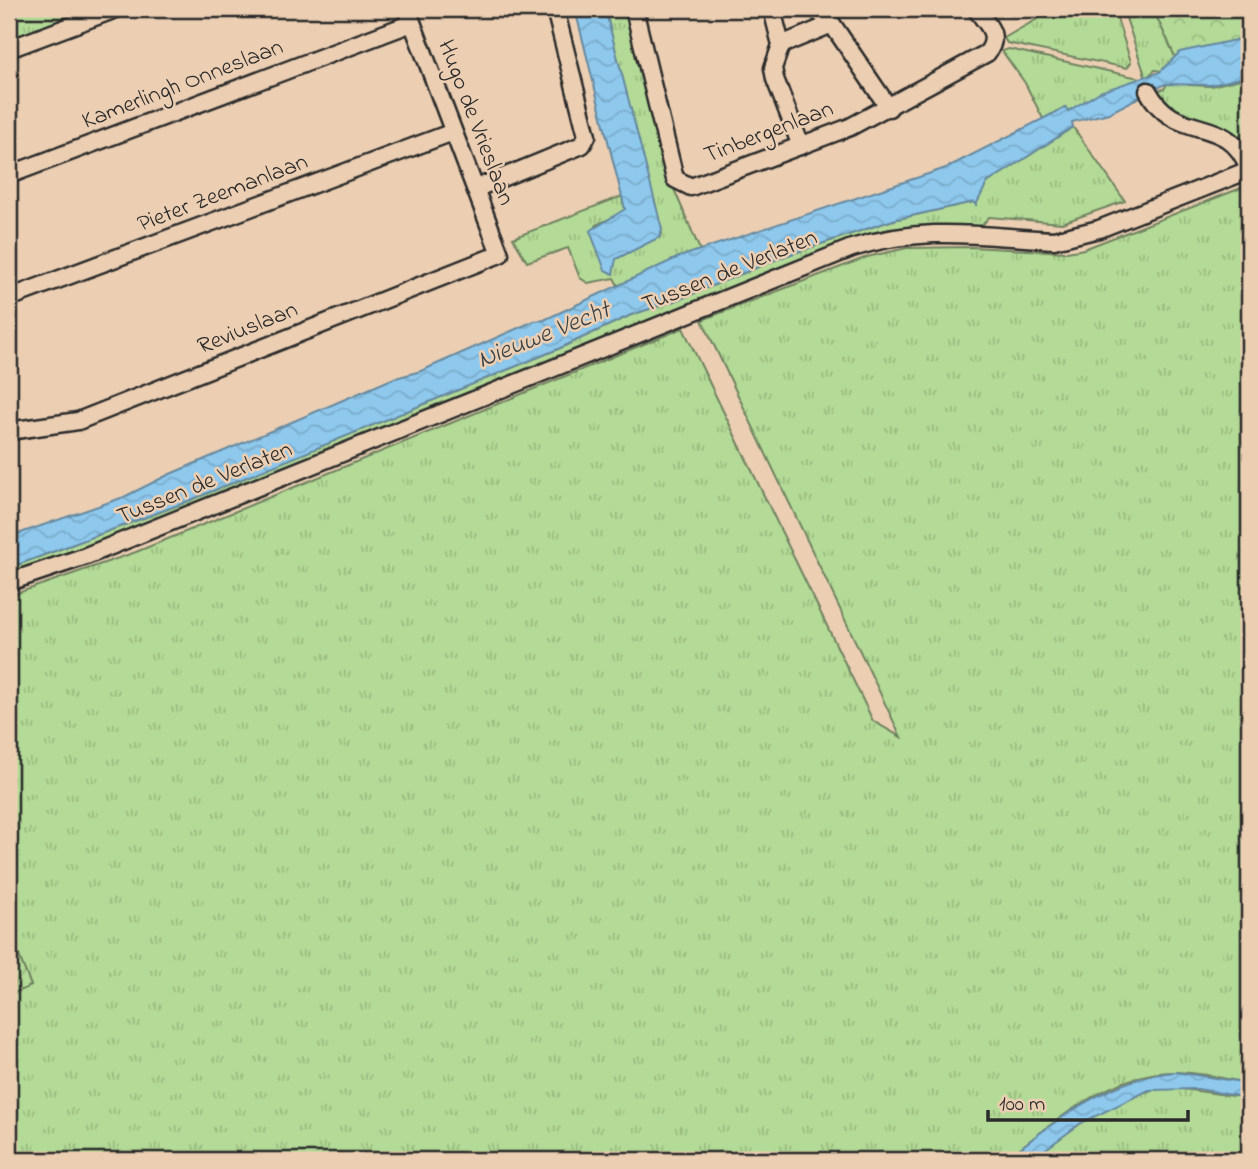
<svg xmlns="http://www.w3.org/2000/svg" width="1258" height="1169" font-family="'Indie Flower',sans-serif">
	<defs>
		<pattern id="grass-tufts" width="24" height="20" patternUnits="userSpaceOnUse" patternTransform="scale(1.75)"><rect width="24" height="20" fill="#b3da96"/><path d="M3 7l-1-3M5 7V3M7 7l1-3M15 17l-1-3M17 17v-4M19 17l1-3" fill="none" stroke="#9abb81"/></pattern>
		<pattern id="forest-crowns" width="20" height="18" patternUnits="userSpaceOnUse" patternTransform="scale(1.75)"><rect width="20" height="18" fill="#b3da96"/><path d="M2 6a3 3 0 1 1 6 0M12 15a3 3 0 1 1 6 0" fill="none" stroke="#9abb81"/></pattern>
		<pattern id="garden-furrows" width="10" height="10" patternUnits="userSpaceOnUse" patternTransform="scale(1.75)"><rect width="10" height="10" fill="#b3da96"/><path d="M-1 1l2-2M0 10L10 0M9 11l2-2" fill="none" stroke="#9abb81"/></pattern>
		<pattern id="water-waves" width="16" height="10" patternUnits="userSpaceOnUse" patternTransform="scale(1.75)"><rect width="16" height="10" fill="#8ec8ed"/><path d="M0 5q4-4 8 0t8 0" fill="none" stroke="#7baccb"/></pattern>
	</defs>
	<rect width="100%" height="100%" fill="#eccfb3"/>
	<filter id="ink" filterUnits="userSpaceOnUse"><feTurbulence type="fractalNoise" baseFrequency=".0143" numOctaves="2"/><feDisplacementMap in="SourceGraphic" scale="14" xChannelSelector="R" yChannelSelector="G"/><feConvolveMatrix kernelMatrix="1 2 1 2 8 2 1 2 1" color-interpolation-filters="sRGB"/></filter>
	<g filter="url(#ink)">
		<!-- grass -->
		<g fill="url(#grass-tufts)" stroke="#6f8260" stroke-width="2">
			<polygon points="29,9 90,9 9,40 9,16"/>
			<polygon points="605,9 627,9 668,175 700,250 619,287 614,278 588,283 580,278 568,248 527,262 513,238 622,196 625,209 623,213 596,225 616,259 662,234"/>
			<polygon points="1044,9 1114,9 1131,62 1127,68 1007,43 1004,38 1046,14"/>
			<polygon points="1123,9 1249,9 1180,52 1162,71 1155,70 1146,78"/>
			<path d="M1009,49L1139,78L1140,81C1112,85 1093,99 1068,111L1065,107L1043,119L1025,83L1002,51Z"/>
			<polygon points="1249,76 1249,150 1234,136 1182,117 1152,91 1164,89 1167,84 1192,84"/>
			<polygon points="1073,127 1125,201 1062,223 989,217 980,228 926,228 9,579 9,568 181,504 558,349 631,315 680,299 785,256 893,220 973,202 987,183"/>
			<path d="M1249,185V1083C1225,1079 1199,1072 1175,1072C1112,1071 1051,1124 1005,1160H9V995L31,986L9,931V596L136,552L683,328L873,721L901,737L702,320L867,257L907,248L970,247L1067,252L1084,249Z"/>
			<path d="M1168,1087L1249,1098V1160H1031C1072,1128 1116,1094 1168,1087Z"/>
		</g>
		<!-- forest -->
		<polygon fill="url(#forest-crowns)" stroke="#6f8260" stroke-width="2" points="1153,9 1249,9 1249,77 1211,86 1188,85"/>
		<!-- garden -->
		<polygon fill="url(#garden-furrows)" stroke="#6f8260" stroke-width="2" points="9,931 31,986 9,995"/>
		<!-- water -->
		<g fill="url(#water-waves)" stroke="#66899f" stroke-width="2">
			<polygon points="575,9 605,9 662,229 660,237 616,259 613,274 605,270 590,231 625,209"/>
			<polygon points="1249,37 1249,76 1211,85 1165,84 1109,113 1072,122 1073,127 987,183 976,205 973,202 893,220 785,256 680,299 631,315 558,349 181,504 9,568 9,537 124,497 168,475 392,379 421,371 534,321 544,320 679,257 946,168 1066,107 1068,111 1100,92 1160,72 1180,52"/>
			<path d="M1175,1072L1249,1083V1098L1198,1089L1149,1090L1081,1123L1031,1160H1005C1055,1121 1110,1077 1175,1072Z"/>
		</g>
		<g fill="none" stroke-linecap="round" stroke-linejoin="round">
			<defs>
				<g id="minor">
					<path d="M634,9L675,179L691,187L850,127L987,53C1001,35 987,24 976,9"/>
					<polyline points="772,9 781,45 773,68 775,79 801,146"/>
					<polyline points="816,9 832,24 889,108"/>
					<polyline points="781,45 832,24"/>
					<polyline points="9,49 116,9"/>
					<path d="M1148,91C1177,145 1227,110 1249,169"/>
					<polyline points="9,175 412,23"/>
					<polyline points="477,188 582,145 587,136 555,9"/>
					<polyline points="9,298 453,132"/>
					<polyline points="9,431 78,421 500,254 407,9"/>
					<path d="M9,582L86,556L852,248C927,225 979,236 1054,240L1099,229L1249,170"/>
				</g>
			</defs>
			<!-- minor casing -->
			<use href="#minor" stroke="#2b2b2b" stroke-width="21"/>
			<!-- minor -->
			<use href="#minor" stroke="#eccfb3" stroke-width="16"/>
		</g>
	</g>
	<g text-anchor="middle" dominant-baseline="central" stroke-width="5" stroke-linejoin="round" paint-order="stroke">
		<!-- street labels -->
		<g font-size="24" fill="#2b2b2b" stroke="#eccfb3">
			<text transform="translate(183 85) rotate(-21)">Kamerlingh Onneslaan</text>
			<text transform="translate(475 123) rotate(69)">Hugo de Vrieslaan</text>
			<text transform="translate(769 133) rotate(-21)">Tinbergenlaan</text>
			<text transform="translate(223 194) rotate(-21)">Pieter Zeemanlaan</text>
			<text transform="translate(730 272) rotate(-22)">Tussen de Verlaten</text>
			<text transform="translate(248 329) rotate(-22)">Reviuslaan</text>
			<text transform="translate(205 484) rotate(-22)">Tussen de Verlaten</text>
		</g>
		<!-- water labels -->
		<g font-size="26" font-style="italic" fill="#3a4348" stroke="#eccfb3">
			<text transform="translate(544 336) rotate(-22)">Nieuwe Vecht</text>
		</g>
	</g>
	<!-- margin -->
	<rect width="1258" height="1169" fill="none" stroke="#eccfb3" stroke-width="35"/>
	<rect x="18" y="18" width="1223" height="1134" fill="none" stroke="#2b2b2b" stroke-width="2.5" filter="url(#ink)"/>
	<!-- scale -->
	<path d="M988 1110v10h200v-10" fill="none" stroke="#2b2b2b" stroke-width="3.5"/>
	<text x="999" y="1110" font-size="21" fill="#2b2b2b" stroke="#eccfb3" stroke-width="5" paint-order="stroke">100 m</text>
</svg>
